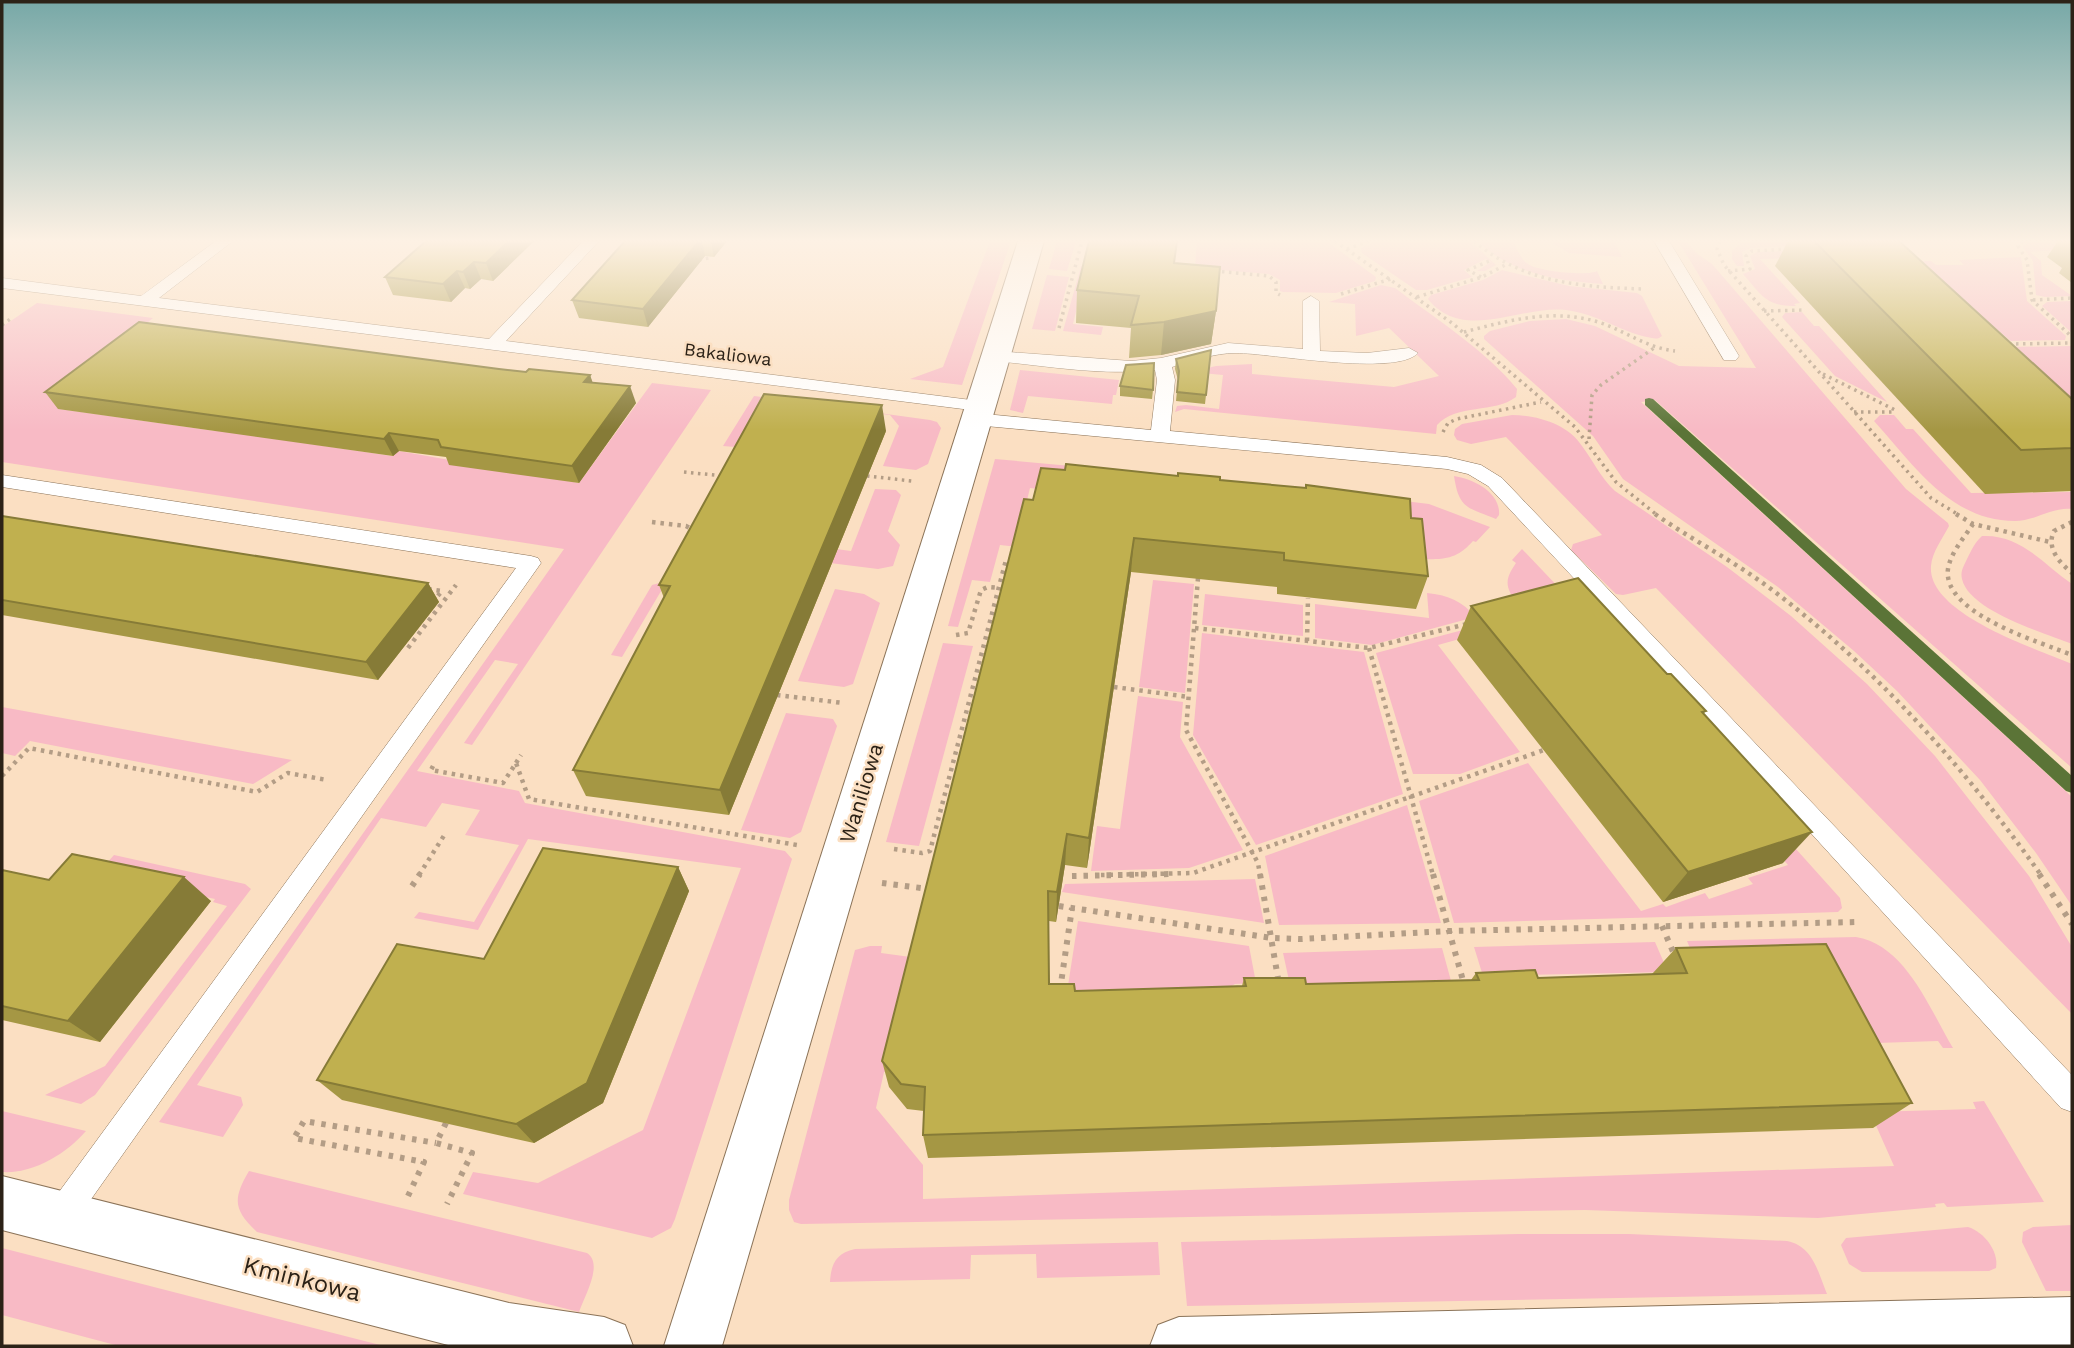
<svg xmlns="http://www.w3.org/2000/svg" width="2074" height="1348" font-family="'Work Sans',sans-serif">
	<rect width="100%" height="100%" fill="#fbdfc2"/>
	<!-- green -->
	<g fill="#f8bac5">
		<polygon points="990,241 1011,241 962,385 910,379 943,367"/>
		<polygon points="1057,241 1076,241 1067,271 1049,269"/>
		<polygon points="1197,241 1326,241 1376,277 1375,281 1336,293 1283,292 1280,291 1280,280 1269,274 1195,268"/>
		<polygon points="1377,241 1470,241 1496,265 1485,271 1477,271 1491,262 1486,259 1464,270 1472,277 1427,290 1416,290 1362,253 1361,248"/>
		<path d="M1478,241L1514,242C1517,249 1521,260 1528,264C1539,272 1589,276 1597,271L1603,284C1560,281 1510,274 1478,241Z"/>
		<polygon points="1577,241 1614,241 1622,257 1569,253 1552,243 1578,243"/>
		<path d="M1678,241H1686L1696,253L1712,264L1906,489L1948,523L1949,526C1943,538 1932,552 1931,566C1927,614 2037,649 2072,664V768L1655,400L1641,402L2072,797V906L2036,853L1980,780L1897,691L1854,651L1778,587L1623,479L1593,436L1484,339V336L1490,331L1530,321L1566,319L1595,326L1679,366L1756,368Z"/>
		<polygon points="1743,241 1847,241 1849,243 1751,248 1742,252 1744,266 1737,266 1732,259 1732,251"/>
		<polygon points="2044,241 2072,249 2030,252 2041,261 2042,275 2072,296 2045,297 2036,295 2033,261 2023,247 2027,243"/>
		<path d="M1842,249L1844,257L1760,259L1800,303L1794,304L1796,306C1766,307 1761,294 1743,274L1755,269L1750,256L1757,252Z"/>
		<polygon points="2021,257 2027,301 2066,336 2065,340 2011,341 1977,313 1869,262 1931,261 1936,265 1964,265 1959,260"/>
		<polygon points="1081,266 1087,267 1073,324 1103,327 1101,335 1063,331"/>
		<path d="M1502,270L1569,286L1637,293L1642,296L1662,336C1657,339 1659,339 1652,338C1624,334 1599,314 1566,310C1520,305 1463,343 1428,299L1431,295L1483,280Z"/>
		<polygon points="1047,275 1069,277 1055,331 1032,329"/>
		<path d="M1381,285L1395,288C1432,316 1489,353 1517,389L1516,397C1494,414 1457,403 1437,425L1436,434L1184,409L1175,412L1177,406L1186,405L1219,409L1223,375L1191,372L1216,366L1252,364V374L1394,387L1439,376L1389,328L1356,336L1355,304L1329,302Z"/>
		<polygon points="2072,301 2072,333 2042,306 2047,302"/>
		<polygon points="37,303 153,318 131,336 60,409 215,431 221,426 270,438 392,456 399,451 579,483 652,383 711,390 472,745 464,743 518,664 495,660 417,771 519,791 525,803 785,851 792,859 675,1219 671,1228 652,1238 463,1194 473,1172 538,1183 643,1130 741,868 528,839 478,930 414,918 419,912 474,922 519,845 465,835 480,810 442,803 426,827 381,818 197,1085 241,1097 243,1105 223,1137 159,1122 564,549 2,462 2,327"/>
		<polygon points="1802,312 1814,326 1819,326 1887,402 1835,376 1782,317 1785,313"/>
		<polygon points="2072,346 2072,411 2009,347"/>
		<polygon points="1020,370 1119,380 1116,395 1113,395 1112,404 1028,396 1023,413 1010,410"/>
		<polygon points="754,396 930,420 937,422 941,428 928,464 916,470 883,466 899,426 890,415 765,399 735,447 723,446"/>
		<path d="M1512,415C1537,415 1568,424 1582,446C1594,462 1600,477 1615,491L1727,567L1791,616L1867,684L1935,756L2029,876L2072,947V1014L1656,588L1623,595L1616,594L1571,550L1573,544L1602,535L1506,437L1471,444L1457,440L1454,435L1455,429L1462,424Z"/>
		<path d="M1880,415H1894L1906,429H1913L1971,493L2072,492V509C2052,507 2035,521 2015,521C1950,521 1913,464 1874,421Z"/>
		<polygon points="995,459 1071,466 1066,492 1030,488 1022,520 1018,520 1015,532 1021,533 1018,547 1000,545 990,582 972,580 958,627 948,626"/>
		<path d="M1454,476C1474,479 1501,493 1499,515L1496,519C1467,507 1459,509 1454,476Z"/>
		<polygon points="875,489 896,490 901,495 888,531 900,545 893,566 878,569 830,563 836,549 851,551"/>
		<path d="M1338,493L1429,504L1490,527L1476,542L1473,541C1459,557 1447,560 1426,559L1423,533Z"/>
		<path d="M1982,536C2021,534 2043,564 2072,584V644C2045,633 1969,611 1962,579C1960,571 1964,566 1967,559C1971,551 1975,542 1982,536Z"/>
		<path d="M1522,549L1563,592L1518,604C1505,588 1504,580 1516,563L1512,560Z"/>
		<polygon points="1153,580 1194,584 1185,693 1139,687"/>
		<polygon points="667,581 622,657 611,655 652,585"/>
		<polygon points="835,589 864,594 880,603 853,684 844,687 798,681"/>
		<path d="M1427,593C1447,595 1463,601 1475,617L1372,645L1315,638V604L1429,618Z"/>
		<polygon points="1205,594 1303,605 1303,636 1202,625"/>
		<polygon points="1572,601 1560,611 1438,645 1520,752 1460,774 1413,774 1376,653"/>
		<polygon points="1202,633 1364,652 1403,794 1256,845 1193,735"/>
		<polygon points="943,643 973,646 919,846 886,842"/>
		<polygon points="1138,696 1183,702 1180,737 1243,850 1189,868 1091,871 1097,826 1120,829"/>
		<polygon points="2,707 35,713 292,760 253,784 30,741 15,756 2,753"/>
		<polygon points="786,713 833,719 837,726 801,832 790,838 741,830"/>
		<polygon points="1699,741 1840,898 1842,908 1838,912 1454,923 1419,801 1528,763 1641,911 1663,904 1666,907 1705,893 1709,899 1753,884 1748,878 1788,865 1682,746"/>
		<polygon points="1407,805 1441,923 1279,925 1265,856"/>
		<polygon points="114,855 245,884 251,889 95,1095 81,1104 45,1095 105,1066 227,906 213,902 215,899 97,874"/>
		<polygon points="1255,879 1264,923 1062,892 1065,884"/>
		<polygon points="1078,921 1249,946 1256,983 1235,984 1230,987 1067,992"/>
		<path d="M1856,937C1906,945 1930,1010 1953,1048H1943L1938,1041L1846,1044L1700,972L1687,941Z"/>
		<polygon points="1655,942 1668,972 1483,976 1474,947"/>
		<polygon points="870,946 882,946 881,953 918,958 889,1072 884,1072 876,1108 923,1165 923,1199 1894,1166 1870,1112 1976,1109 1973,1102 1984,1101 2044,1202 1947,1207 1944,1203 1935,1204 1936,1207 1818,1218 1585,1210 801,1224 794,1222 789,1210 789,1200 855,950"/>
		<polygon points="1442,948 1451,981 1290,985 1283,953"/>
		<path d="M2,1111L86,1131C66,1154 33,1174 2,1172Z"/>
		<path d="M249,1171L587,1253C604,1264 584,1297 579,1312L257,1232C234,1210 232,1200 249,1171Z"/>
		<polygon points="2072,1225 2072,1291 2046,1291 2022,1242 2023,1232 2033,1227"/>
		<path d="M1968,1227C1984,1232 1999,1251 1996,1268L1989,1271L1862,1272L1849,1264L1841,1245L1846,1238Z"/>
		<path d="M1518,1234H1629L1787,1241C1813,1246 1818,1272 1827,1294L1187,1306L1181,1242Z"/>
		<path d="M1158,1242L1160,1275L1037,1278L1036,1254L971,1255L970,1279L830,1282C831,1264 836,1253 855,1249Z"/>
		<polygon points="2,1248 384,1346 119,1346 2,1315"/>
	</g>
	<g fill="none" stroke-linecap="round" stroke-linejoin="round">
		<!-- stream -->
		<polygon fill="#5b7437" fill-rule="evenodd" points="1649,398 1653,399 2072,776 2072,793 2066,791 1645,405 1645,399"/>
		<defs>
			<g id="service">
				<polygon points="216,241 233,241 159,298 489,339 583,241 599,241 506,341 979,401 988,406 979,411 2,288 2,278 141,296"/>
				<polygon points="1654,241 1669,241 1739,356 1736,360 1724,360"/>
				<path d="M1311,296L1319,301L1320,351L1367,353L1409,348L1418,353C1396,377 1270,353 1236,353C1214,353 1193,361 1172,367L1175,380L1170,431L1447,457L1481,465L1502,478L2072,1075V1112L2061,1108L1788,808L1488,486L1468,474L1447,469L975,425L966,419L975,413L1151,430L1157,380L1155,370C1102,376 1048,366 995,361L986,356L995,351L1131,361L1161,358L1228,343L1303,349V301Z"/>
				<polygon points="2,475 531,556 538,558 541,563 70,1229 59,1234 48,1229 43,1218 48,1207 516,568 2,487"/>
			</g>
			<g id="minor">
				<polygon points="1018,241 1044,241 722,1346 664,1346"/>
				<polygon points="2,1176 509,1303 604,1317 625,1325 633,1346 452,1346 2,1230"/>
				<polygon points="2072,1297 2072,1346 1150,1346 1158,1325 1179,1317"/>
			</g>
		</defs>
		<!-- service casing -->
		<use href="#service" stroke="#8b7358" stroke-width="1"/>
		<!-- minor casing -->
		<use href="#minor" stroke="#8b7358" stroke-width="2"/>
		<!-- path-far2 -->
		<g stroke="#b39d86" stroke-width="3.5" stroke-dasharray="2.5 4.5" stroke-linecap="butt">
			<polyline points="1335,241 1452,323 1575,427 1616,482 1657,515"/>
			<path d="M1474,241C1523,283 1582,287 1644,289"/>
			<polyline points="1720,241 1717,249 1724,265 1931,498 1959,515"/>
			<polyline points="2023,241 2018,246 2027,260 2032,300 2072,337"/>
			<polyline points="1347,249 1369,241"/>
			<polyline points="699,260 709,258"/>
			<polyline points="1215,271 1269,276 1276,282 1276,293 1280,295"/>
			<polyline points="1728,271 1750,269 1746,256 1752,251 1787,249"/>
			<polyline points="1481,277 1468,270 1489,261"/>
			<polyline points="1341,294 1391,279"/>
			<polyline points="1417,297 1482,277 1505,265"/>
			<polyline points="2033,300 2072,298"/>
			<polyline points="1764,311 1804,310"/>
			<polyline points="2,325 13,317"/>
			<polyline points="1059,328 1082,241"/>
			<path d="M1464,332C1510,320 1557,307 1604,324C1628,333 1648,348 1675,351"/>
			<polyline points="2009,344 2072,343"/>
			<polyline points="1823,374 1897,411"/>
			<polyline points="1854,412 1896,412"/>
			<polyline points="1443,432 1448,423 1457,419 1541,402"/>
			<polyline points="1589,439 1592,395 1601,385 1654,348"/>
			<polyline points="684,472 724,476"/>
			<polyline points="867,476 912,481"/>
		</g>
		<!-- path-far1 -->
		<g stroke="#b39d86" stroke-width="4.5" stroke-dasharray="3.5 5" stroke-linecap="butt">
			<path d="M1655,514C1692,540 1734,561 1771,589C1877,669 1965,768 2041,875"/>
			<polyline points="1956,514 1973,524 2050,542"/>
			<polyline points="652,522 686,526 695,531"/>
			<path d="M2072,522L2054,531C2046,548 2059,562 2072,573"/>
			<path d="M1973,524C1964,538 1945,559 1948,577C1954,617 2040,642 2072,655"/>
			<polyline points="1198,578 1186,730 1258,863 1260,875"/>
			<polyline points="428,589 442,591 436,598 433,597"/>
			<polyline points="1195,628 1369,648 1467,624"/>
			<polyline points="956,635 968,633 981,590 988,587 999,588"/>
			<polyline points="1307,641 1308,598"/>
			<polyline points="408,648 456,585"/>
			<polyline points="1369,648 1433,875"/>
			<polyline points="1114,687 1189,697"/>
			<polyline points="777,695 843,703"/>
			<polyline points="516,763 521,755"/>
			<polyline points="433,766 431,770 503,783 516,763 529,799 797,845"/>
			<polyline points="2,776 29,748 257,792 288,773 327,780"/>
			<polyline points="894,849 922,853 930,851 1006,560 1014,559"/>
			<polyline points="419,875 445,834"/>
			<polyline points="1101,875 1193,873 1544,750"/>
		</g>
		<!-- path -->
		<g stroke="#b39d86" stroke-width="6" stroke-dasharray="4.5 7" stroke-linecap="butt">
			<polyline points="1260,874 1279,984"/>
			<polyline points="1433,874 1464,984"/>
			<polyline points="2039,874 2072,924"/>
			<polyline points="1072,876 1172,874"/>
			<polyline points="882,883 929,889"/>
			<polyline points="412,886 420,874"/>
			<polyline points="1059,906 1272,938 1301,939 1448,931 1857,922"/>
			<polyline points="1662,926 1674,954"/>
			<polyline points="1060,990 1072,908"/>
			<polyline points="446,1123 436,1143 472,1153 447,1204"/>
			<polyline points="408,1196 424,1162 294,1138 304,1121 436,1143"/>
		</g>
		<!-- service -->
		<use href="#service" fill="#fff" fill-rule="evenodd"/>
		<!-- minor -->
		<use href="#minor" fill="#fff" fill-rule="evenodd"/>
	</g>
	<!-- wall -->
	<g fill="#a59744">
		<polygon points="534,241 493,281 481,279 470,289 465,288 451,302 393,295 385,277"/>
		<polygon points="625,241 727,241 714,257 705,256 648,327 579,318 572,300"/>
		<polygon points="1788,241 1899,241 2072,399 2072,491 1985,494 1775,266"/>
		<polygon points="2058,241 2072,241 2072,283 2059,273 2062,268 2047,257"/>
		<polygon points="1175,263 1216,311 1211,344 1161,355 1129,358 1131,328 1076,323 1077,290"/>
		<polygon points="1176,359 1206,395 1205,404 1176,401 1178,380 1175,369"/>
		<polygon points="499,369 526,372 590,375 592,382 636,403 579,483 449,465 446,457 399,451 393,456 58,409 45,392"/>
		<polygon points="1120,386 1153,390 1152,399 1120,396"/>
		<polygon points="886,431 729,815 586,796 573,770 664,598 659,585"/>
		<polygon points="1065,470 1220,480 1305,488 1306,485 1411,518 1428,576 1416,609 1277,594 1277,587 1131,572 1087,868 1065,865 1056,922 1049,921 1049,984 1075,991 1242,986 1244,978 1306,984 1471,980 1476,973 1538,978 1652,974 1676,948 1912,1103 1873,1128 928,1158 923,1135 924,1111 907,1109 889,1087 882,1061 1033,500"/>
		<polygon points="2,516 428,583 439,602 378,680 2,615"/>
		<polygon points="1471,606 1667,674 1706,711 1703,714 1783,863 1663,902 1457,640"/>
		<polygon points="678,867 689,891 603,1103 534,1143 342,1100 317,1080 484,959"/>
		<polygon points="2,870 49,880 211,901 100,1042 2,1020"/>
	</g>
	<!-- shaded-wall -->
	<g fill="#867b37">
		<polygon points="509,241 534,241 493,281 486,263"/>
		<polygon points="699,241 702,241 705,256 648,327 643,309"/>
		<polygon points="711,241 727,241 714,257"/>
		<polygon points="474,262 481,279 470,289 463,272"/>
		<polygon points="457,271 465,288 451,302 443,284"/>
		<polygon points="1216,311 1211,344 1161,355 1164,322"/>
		<polygon points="590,375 596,392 584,382"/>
		<polygon points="630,386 636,403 579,483 572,466"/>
		<polygon points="882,405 886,431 729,815 720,790"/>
		<polygon points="389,433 399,451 393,456 384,439"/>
		<polygon points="1134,538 1131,572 1087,868 1089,838"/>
		<polygon points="428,583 439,602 378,680 366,662"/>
		<polygon points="1812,832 1783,863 1663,902 1688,872"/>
		<polygon points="1067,834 1065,865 1056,922 1057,892"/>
		<polygon points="678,867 689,891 603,1103 534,1143 516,1124"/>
		<polygon points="184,877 211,901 100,1042 68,1021"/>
	</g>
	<!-- building -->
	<g fill="#c0b04f" stroke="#867b37" stroke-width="2">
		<polygon points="426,241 509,241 486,263 474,262 463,272 457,271 443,284 385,277"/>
		<polygon points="625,241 699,241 643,309 572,300"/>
		<polygon points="1089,241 1177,241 1174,263 1220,267 1216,311 1164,322 1131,325 1139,296 1077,290"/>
		<polygon points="1814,241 1899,241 2072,399 2072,448 2021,450"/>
		<polygon points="139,322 499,369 526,372 529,369 590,375 584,382 630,386 572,466 441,447 438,440 389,433 384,439 45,392"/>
		<polygon points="1211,350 1206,395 1177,392 1179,371 1176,359"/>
		<polygon points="1154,363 1153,390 1120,386 1126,365"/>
		<polygon points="764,394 882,405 720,790 573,770 670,586 659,585"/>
		<polygon points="1066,464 1178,476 1178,473 1220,477 1220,480 1306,488 1306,485 1410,499 1411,518 1422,519 1428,576 1284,560 1284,553 1134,538 1089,838 1067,834 1057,892 1048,891 1049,984 1074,984 1075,991 1246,986 1244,978 1305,978 1306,984 1479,980 1476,973 1535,970 1538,978 1687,973 1676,948 1826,944 1912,1103 923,1135 925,1087 901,1084 882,1061 1024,499 1033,500 1041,468 1065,470"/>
		<polygon points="2,516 428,583 366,662 2,600"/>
		<polygon points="1578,578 1667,674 1671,674 1706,711 1702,712 1812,832 1688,872 1471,606"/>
		<polygon points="543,848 678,867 587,1083 516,1124 317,1080 397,944 484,959"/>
		<polygon points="72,854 184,877 68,1021 2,1006 2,870 49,880"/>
	</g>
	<!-- sky -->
	<linearGradient id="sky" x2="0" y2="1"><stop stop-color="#77a8a7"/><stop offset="0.56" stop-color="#fdf1e4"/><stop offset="1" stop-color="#fdf1e4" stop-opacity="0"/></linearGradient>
	<rect width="2074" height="430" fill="url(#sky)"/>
	<g text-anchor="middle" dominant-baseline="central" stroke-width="5" stroke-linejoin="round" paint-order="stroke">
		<!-- far-street labels -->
		<g font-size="18" fill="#2c2217" stroke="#fbdfc2">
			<text transform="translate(728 354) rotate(7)">Bakaliowa</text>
		</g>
		<!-- street labels -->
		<g font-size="21" fill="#2c2217" stroke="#fbdfc2">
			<text transform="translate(861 793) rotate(-73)">Waniliowa</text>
		</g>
		<!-- near-street labels -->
		<g font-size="24" fill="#2c2217" stroke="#fbdfc2">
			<text transform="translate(302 1279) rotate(14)">Kminkowa</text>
		</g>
	</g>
	<!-- border -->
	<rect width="2074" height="1348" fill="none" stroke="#2c2217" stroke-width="7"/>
</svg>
